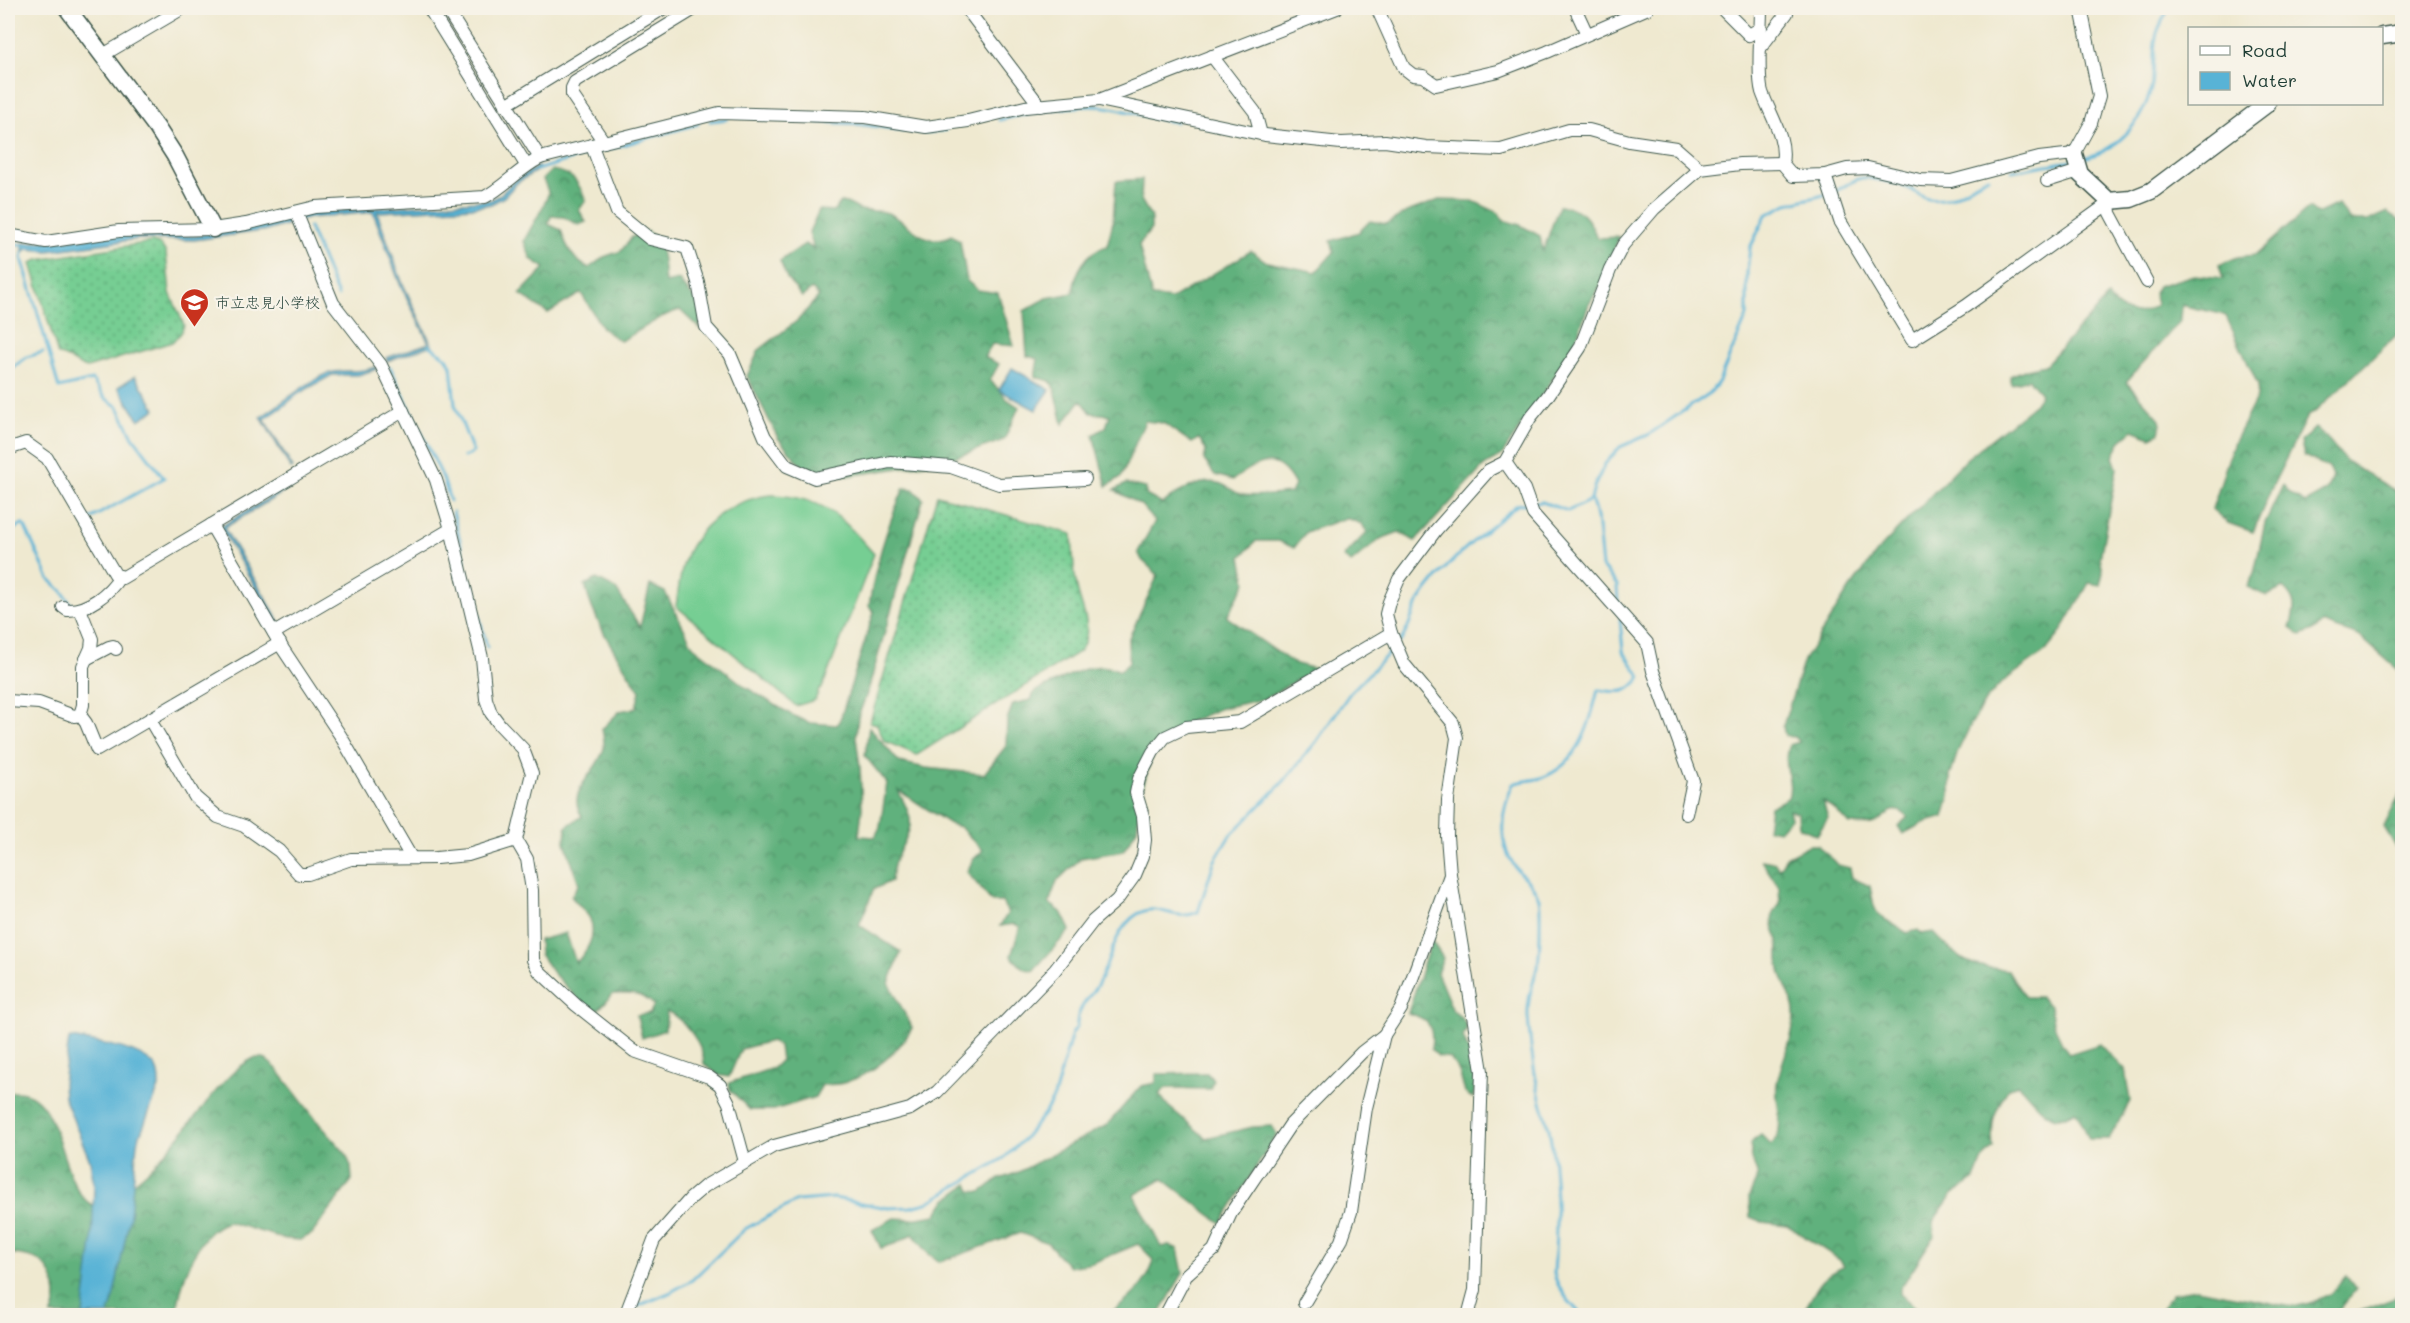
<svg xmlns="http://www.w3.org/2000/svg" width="2410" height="1323" font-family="Mali,'Klee One',sans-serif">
	<defs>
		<pattern id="grass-dots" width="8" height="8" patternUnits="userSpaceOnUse" patternTransform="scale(1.5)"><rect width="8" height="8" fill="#76ce93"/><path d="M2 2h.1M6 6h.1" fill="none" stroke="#60a879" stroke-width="1.8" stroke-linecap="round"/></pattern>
		<pattern id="forest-crowns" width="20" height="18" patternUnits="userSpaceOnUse" patternTransform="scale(1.5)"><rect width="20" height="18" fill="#60b17d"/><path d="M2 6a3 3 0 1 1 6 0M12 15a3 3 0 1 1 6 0" fill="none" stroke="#4f9167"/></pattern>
	</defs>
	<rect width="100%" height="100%" fill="#f7f3e8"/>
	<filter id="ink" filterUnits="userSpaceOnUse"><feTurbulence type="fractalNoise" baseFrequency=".0167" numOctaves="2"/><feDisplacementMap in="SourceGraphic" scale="12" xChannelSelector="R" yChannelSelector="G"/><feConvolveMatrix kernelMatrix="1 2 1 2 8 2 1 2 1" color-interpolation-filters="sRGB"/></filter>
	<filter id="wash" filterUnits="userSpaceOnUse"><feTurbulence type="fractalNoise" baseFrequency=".008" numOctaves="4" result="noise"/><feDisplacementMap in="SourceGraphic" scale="24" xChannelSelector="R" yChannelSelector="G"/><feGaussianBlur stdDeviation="1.35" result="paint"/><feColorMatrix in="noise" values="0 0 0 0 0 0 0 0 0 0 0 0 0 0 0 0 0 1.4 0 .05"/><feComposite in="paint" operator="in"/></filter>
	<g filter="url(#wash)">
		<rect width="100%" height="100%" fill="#efe9d0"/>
		<!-- grass -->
		<g fill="url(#grass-dots)" stroke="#4a8664" stroke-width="1.5">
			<path d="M152,242L161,245L166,253L170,293L184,325L181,333L172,342L87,368C75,365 72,357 58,355L31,263L38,260Z"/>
			<path d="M937,495L1072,534C1073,550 1073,566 1076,582C1079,609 1096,624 1080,651L917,755L884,741L877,724L870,722Z"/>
		</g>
		<!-- forest -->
		<g fill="url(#forest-crowns)" stroke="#407758" stroke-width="1.5">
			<path d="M552,170C574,174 577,180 586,200L579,210L586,222L579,225L563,217L551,216L548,224L561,230C566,246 572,260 589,268L604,257L621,251L632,237L647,231C665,244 663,263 665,283L679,280C694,302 706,299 699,328L680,310C659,315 640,332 620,341L603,329L581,293L548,313L520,294L545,268L531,259L524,241C529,230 548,202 548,193C548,189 544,183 543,179Z"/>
			<path d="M1142,179L1141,200L1151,217V229L1139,245L1152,297L1172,299L1251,251L1267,262L1316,272L1334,252L1331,241L1359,232L1370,221L1386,224L1407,212L1439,200L1473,201L1499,213L1503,220L1520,225L1540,236L1543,251L1559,206C1582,208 1589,217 1597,238L1619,237L1599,288L1589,304L1572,350L1502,455L1484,466L1415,541L1399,532L1380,539L1351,563L1343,557L1367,532L1362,524L1346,518L1306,532L1294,548L1279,541H1256L1241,557L1246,582L1227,617L1293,663L1316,669L1264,699L1221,708L1182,725L1153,752L1142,790L1137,829L1123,851L1081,858L1057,881L1049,903L1061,912L1070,930L1033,971L1023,968L1011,956L1020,927L1015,924L1000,926L1008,913L1002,902H992L967,872L973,860L983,850L960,827L950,824L898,790C902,800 912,814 910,826C906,845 892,857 891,881L874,889L859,925L901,952L889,983L912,1028C898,1052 873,1074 846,1082C839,1085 830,1084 822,1085L815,1097L774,1110H750L730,1090L729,1083L773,1068L781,1060L779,1046L771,1041L741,1049L729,1077L718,1075L704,1064C704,1044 684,1020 667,1011L665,1030L642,1038L637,1015L650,1013L654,1005C642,993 629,993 613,994L598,1010L581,1002L553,973L540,954L539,940L566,933L576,963C587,951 597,936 590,919C588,913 576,903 571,896L579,884L565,842L566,827L582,816C564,790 600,771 604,748C605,743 603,735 602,729L620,711L636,708L640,691C619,658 594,624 585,585L597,579L616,589L640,627L650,585L665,592L693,646L747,688L790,714L810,723L837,725L841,717L874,612L869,606C875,565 887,526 904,488L913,489L923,499L868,691L858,717L856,737L860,767L862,808L859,836L875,837L880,827L887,783L865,756L869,727L899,762L926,768L984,774L1006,746L1007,720L1013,704L1031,700L1035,691C1063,682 1090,656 1120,671L1129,663L1128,640L1158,575L1142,560L1138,552L1155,521L1141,505L1114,490L1126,484L1146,488V495L1162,504C1178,492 1198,479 1218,483C1228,485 1234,494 1244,495C1259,497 1276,494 1291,493L1295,485C1277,451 1258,461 1233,480L1215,475L1204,460L1206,451L1199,438L1192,443L1163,423L1145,421L1121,477L1107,486L1093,435L1106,427L1110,415L1091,413L1081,400L1063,424L1055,390L1050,381L1035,377L1038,359L1027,356L1024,311L1047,298L1073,293C1075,272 1086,251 1107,246L1113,222L1116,181Z"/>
			<path d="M841,202C850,203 851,205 858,209C867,213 880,209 890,214C913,225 923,249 952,235L960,241L967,281L978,290L998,293L1014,346L992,344L984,357L999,364L990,380L1008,400L1019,407L1004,440L945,461L847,476L807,472L778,438L747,376L759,350L798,320L819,296L812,289L802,297L787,278L780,261L805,244L814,249L809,232L819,210L833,211Z"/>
			<path d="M2338,204L2351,221H2368L2388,212L2402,221V330L2315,412L2307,416L2273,485L2253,532L2228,523L2212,509L2234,442L2257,397L2258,385L2226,316C2211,310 2197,310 2182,305L2181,320L2126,382L2159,418L2161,424L2159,433L2151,437L2133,430L2121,440L2113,457L2117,468L2100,558L2103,572L2100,585L2089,583L2059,635L2045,652L2001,683L1985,701L1971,724L1958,751L1950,776V796L1944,817L1923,823L1903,834L1898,826L1908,817C1892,802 1888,817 1874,823C1867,826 1856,824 1849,824L1835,809L1823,802L1828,818L1817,835L1799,827L1798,813L1789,810L1791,818L1779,831L1767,829L1770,807L1788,798C1794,781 1781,761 1789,745L1800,742L1795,737L1785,736L1783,726L1804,660L1850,588L1883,545L1966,459L2035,404L2041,393L2029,379L2012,384L2010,376L2027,369L2045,365L2108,297C2122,315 2139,318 2157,304L2154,293L2158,286L2194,275L2223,278L2219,265L2238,257L2256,255L2309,208L2317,214Z"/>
			<path d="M2315,428L2327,438L2346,461L2402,495V673L2359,636L2322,623L2313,631L2301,636L2290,628C2295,610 2298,601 2283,588L2267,596L2247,587L2254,574L2265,523L2283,485L2291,494L2305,503L2326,491L2332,477L2328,467L2304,456L2301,442Z"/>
			<polygon points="2402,790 2402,857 2384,827"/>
			<path d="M1809,845H1818C1823,854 1832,856 1838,865L1850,868L1852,878L1870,886L1874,906L1878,915L1907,933L1918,930L1922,934L1933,932C1962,962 1966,966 2008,970L2018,987L2027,997H2040L2050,1006C2052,1024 2058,1038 2069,1054L2100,1044L2125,1070L2130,1101L2109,1139H2089C2084,1129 2082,1120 2075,1111C2070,1114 2063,1118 2057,1118C2043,1116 2028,1094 2019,1085L2008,1088C1995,1112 1990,1119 1993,1148L1984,1157L1975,1179L1951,1196L1934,1220V1236L1900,1289V1294L1920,1312L1921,1315H1800C1818,1293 1813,1281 1843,1267L1840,1260L1787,1225L1762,1222L1750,1217L1749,1197L1758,1176L1752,1159L1750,1143L1761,1135L1771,1145C1788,1132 1774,1101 1777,1084C1781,1060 1795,1038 1794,1012C1794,998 1782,983 1780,969C1778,960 1780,950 1778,941C1773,922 1767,921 1780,904L1779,887L1761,860L1774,862L1779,869L1786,857Z"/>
			<path d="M1431,940L1443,958L1437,973L1453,1011L1462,1018L1467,1027L1463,1037C1472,1058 1479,1075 1473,1098L1465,1093L1459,1071L1450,1058L1438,1056L1431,1049C1434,1027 1430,1019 1408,1013Z"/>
			<path d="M254,1058H264L276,1068L317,1121L346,1154L351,1167L352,1180L312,1234L300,1240L286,1239L228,1222C196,1230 179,1286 177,1315H51C60,1300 56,1274 41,1262C31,1255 19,1255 8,1253V1093C64,1080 56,1186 92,1205C143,1188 175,1142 207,1102C221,1085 234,1068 254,1058Z"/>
			<path d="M1207,1073L1213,1080L1210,1089L1166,1088L1159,1094L1168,1106L1206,1138L1253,1127L1272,1126L1277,1134L1221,1223L1163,1179L1134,1195L1161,1247L1169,1245L1178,1249L1183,1273L1159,1315H1106C1126,1304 1149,1283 1154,1260L1138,1244L1092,1263L1069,1267L1048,1243L1020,1233L940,1262L929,1254L913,1234L897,1243L881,1248L872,1230L894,1218L912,1219L936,1215L946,1200L968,1184L971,1191L981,1192L997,1180L1019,1172L1107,1125L1141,1086L1156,1083V1074Z"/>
			<polygon points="2346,1276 2356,1289 2341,1308 2331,1315 2157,1315 2173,1293 2196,1289 2292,1307 2310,1303 2330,1294"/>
			<polygon points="2402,1295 2402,1315 2351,1315"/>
		</g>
		<!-- pitch -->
		<path fill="#76ce93" stroke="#4a8664" stroke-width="1.5" d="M772,495C825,497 841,517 874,554L822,688L819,690L815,700L796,706L676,606C679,586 681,563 691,546C708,517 739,498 772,495Z"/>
		<!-- water -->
		<g fill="#58b3d6" stroke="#3c7885" stroke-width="1.5">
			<polygon points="538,166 538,170 518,182 504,197 491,204 474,207 377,212 402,282 432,345 387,361 386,358 429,343 400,284 373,212 309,218 269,230 194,240 139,239 48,251 27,249 23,254 23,243 134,234 195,236 308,213 491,200 501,194 514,181"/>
			<path d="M376,367L377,369L358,375H332L298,394L283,407L264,419L293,468L291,469L261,417C279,406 315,375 334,372C350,369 356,374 376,367Z"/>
			<polygon points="1012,368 1050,390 1036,410 999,390"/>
			<polygon points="135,376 156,409 139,420 118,387"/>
			<polygon points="300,479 302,481 224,528 280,622 277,624 220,527"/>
			<path d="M71,1038C97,1043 133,1046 153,1064C159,1070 159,1079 159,1087L137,1143L130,1216L112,1304L108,1315H83L92,1242L94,1185L90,1161L64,1097L63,1083L69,1039Z"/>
		</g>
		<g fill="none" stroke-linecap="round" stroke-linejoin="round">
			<!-- stream -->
			<g stroke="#58b3d6" stroke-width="3">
				<path d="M999,120C1029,113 1067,105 1097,106C1123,108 1149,119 1176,122"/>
				<polyline points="710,121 727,119"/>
				<polyline points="803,121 856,124 926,133 945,130"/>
				<polyline points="597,152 698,124"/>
				<path d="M2082,158C2118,152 2145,119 2152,84C2155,68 2152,49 2157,33C2160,24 2165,16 2169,8"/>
				<polyline points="537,170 591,153"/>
				<polyline points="2012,171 2070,161"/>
				<path d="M1834,192C1843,188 1852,179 1863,178C1872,177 1900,185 1908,188C1915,191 1922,198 1929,199C1954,203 1967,186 1988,177"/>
				<polyline points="309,227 338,296"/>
				<polyline points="8,243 23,245"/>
				<polyline points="23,252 22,258 59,388 92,380 105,398 118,407 133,437 164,478 90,519"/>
				<polyline points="429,345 447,358 451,366 455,405 473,452 464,457"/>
				<polyline points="390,367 443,478 450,501"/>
				<polyline points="8,371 27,357 43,352"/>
				<polyline points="1534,503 1542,502 1568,511 1591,500"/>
				<polyline points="453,512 465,561"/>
				<polyline points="8,533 22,524 25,527 49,579 62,591 72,606"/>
				<polyline points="472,589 487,647"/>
				<polyline points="1618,603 1617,585 1602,567 1597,517 1591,500 1594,487 1605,464 1620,447 1648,435 1710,393 1719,381 1747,316 1747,271 1750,248 1766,215 1787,204 1828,194"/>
				<path d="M1400,642C1410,629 1411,613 1420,600C1446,561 1481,535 1517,505L1527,503"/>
				<path d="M633,1308L669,1293L692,1280L745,1229L797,1201L834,1198L888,1208L911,1207L927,1203L1004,1158L1022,1141L1044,1114L1054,1097L1072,1033L1077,1027C1075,1009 1091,997 1099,982C1108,966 1111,947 1121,931C1127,922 1134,914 1144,911C1162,905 1175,922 1198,912L1214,862L1229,837L1284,781L1316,742L1350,693L1393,649"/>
				<path d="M1583,1316C1570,1304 1559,1291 1554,1274C1557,1225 1558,1178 1549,1129C1547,1120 1544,1111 1541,1102C1535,1078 1530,1041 1528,1017C1527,997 1534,982 1538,963C1540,953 1541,909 1539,899C1535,885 1523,878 1515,867C1497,841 1501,811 1513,784C1522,780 1531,781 1541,778C1580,764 1589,726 1598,690C1621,692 1626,696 1641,677L1623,651L1620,619"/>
			</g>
		</g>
	</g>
	<g filter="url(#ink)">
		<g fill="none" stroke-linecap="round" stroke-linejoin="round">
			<defs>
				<g id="street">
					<polyline points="429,8 526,165"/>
					<polyline points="446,8 540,158"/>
					<polyline points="966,8 1040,106"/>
					<polyline points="1377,8 1404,68 1413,75 1423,76 1436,85 1498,71 1547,52 1648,8"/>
					<polyline points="1575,8 1587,34"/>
					<polyline points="1722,8 1749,35 1761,28"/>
					<path d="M1761,8C1761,28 1757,75 1762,92C1770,115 1787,138 1782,163"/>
					<polyline points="1761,47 1787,13"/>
					<polyline points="103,55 183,8"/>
					<polyline points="1212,56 1255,112 1261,134"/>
					<polyline points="1099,100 1265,135 1341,143 1385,141 1426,147 1501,150 1569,130 1589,130 1629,141 1676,148 1700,169"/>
					<polyline points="506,105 664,8"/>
					<polyline points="604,142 572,95 572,88 575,82 696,8"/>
					<polyline points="592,146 617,212 650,239 687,248 698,282 706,327 730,354 765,437 787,466 815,478 890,462 951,467 999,484 1085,479"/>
					<polyline points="1782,163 1793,176 1825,175 1847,169 1868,168 1920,180 1951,181 2039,158 2074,154 2091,123 2099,96 2081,8"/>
					<polyline points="1825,175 1840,221 1912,340 1966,306 2109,203"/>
					<polyline points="2047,181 2079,171"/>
					<polyline points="2109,201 2110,213 2147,282"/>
					<polyline points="296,212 333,303 381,365 436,480 451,529 482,658 486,699 491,713 500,725 523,749 532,773 516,840 527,859 532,890 533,960 539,971 576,1005 634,1051 709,1077 720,1085 729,1103 745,1162"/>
					<path d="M8,235L46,242L119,231L213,229L246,224L315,207L485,197C505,186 519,169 540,158L719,113L865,117L926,127L968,121L1025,107L1099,100L1337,8"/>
					<polyline points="8,449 26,443 47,458 115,574 122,578 403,411"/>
					<polyline points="1505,462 1524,489 1533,514 1647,643 1653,671 1693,781 1686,814"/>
					<polyline points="211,525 283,649 340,735 411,857"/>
					<path d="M63,607L67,610C87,611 109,594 120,576"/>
					<polyline points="274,633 451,529"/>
					<polyline points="86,659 109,647 113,646 116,649"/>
					<polyline points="8,701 39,703 74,716 80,715 86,723 97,750 280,643"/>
					<polyline points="80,715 83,705 83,666 91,648 92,639 80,609"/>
					<polyline points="150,720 195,797 218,817 244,826 279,851 299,874 308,874 351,859 436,858 468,855 516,840"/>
					<polyline points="1304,1303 1341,1241 1351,1212 1366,1108 1384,1035"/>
					<polyline points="625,1316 654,1240 691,1198 705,1186 774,1146 910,1109 937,1092 1055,970 1093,921 1117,900 1135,875 1143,856 1145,840 1143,816 1136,793 1139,779 1153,752 1165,737 1186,727 1240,722 1391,633"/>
					<polyline points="1165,1316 1187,1274 1214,1250 1231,1213 1290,1125 1362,1052 1384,1035 1401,1009 1450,875"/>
					<polyline points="1468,1316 1475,1290 1482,1071 1450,874 1447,836 1448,800 1457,738 1453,723 1404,664 1391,633 1386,614 1389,602 1399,579 1436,530 1489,470 1505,462 1530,418 1547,397 1580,348 1610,270 1623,245 1654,209 1700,169 1740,164 1782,163"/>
				</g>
				<g id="secondary">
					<polyline points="67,8 157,128 175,156 213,229"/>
					<polyline points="2382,36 2402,33"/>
					<polyline points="2074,154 2080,174 2109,201 2131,199 2151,191 2267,104"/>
				</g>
			</defs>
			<!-- street casing -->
			<use href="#street" stroke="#3e574b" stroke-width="14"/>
			<!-- secondary casing -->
			<use href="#secondary" stroke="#3e574b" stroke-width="19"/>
			<!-- street -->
			<use href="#street" stroke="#fff" stroke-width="12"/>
			<!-- secondary -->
			<use href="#secondary" stroke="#fff" stroke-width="16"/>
		</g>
	</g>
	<!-- icons -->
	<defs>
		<symbol id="school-pin" viewBox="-11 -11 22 30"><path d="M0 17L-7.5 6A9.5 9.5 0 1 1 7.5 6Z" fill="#c8321e" stroke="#f7f3e8"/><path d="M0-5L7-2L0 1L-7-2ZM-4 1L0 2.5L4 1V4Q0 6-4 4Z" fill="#fff"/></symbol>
	</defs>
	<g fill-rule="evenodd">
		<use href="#school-pin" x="178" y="286" width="33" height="45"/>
	</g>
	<g text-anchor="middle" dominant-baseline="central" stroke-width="4.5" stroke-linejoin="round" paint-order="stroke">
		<!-- poi labels -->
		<g font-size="15" fill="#1f3d34" stroke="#f7f3e8" text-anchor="start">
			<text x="215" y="302">市立忠見小学校</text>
		</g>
	</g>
	<!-- margin -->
	<rect width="2410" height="1323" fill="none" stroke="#f7f3e8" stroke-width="30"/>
	<!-- legend -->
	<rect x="2188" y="27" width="195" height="78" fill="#f7f3e8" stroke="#a1aaa0" stroke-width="1.5"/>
	<rect x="2200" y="46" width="30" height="9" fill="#ffffff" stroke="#a1aaa0" stroke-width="1.5"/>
	<text x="2242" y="57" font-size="18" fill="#1f3d34">Road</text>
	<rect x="2200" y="72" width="30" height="18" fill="#58b3d6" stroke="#a1aaa0" stroke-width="1.5"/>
	<text x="2242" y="87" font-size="18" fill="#1f3d34">Water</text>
</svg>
